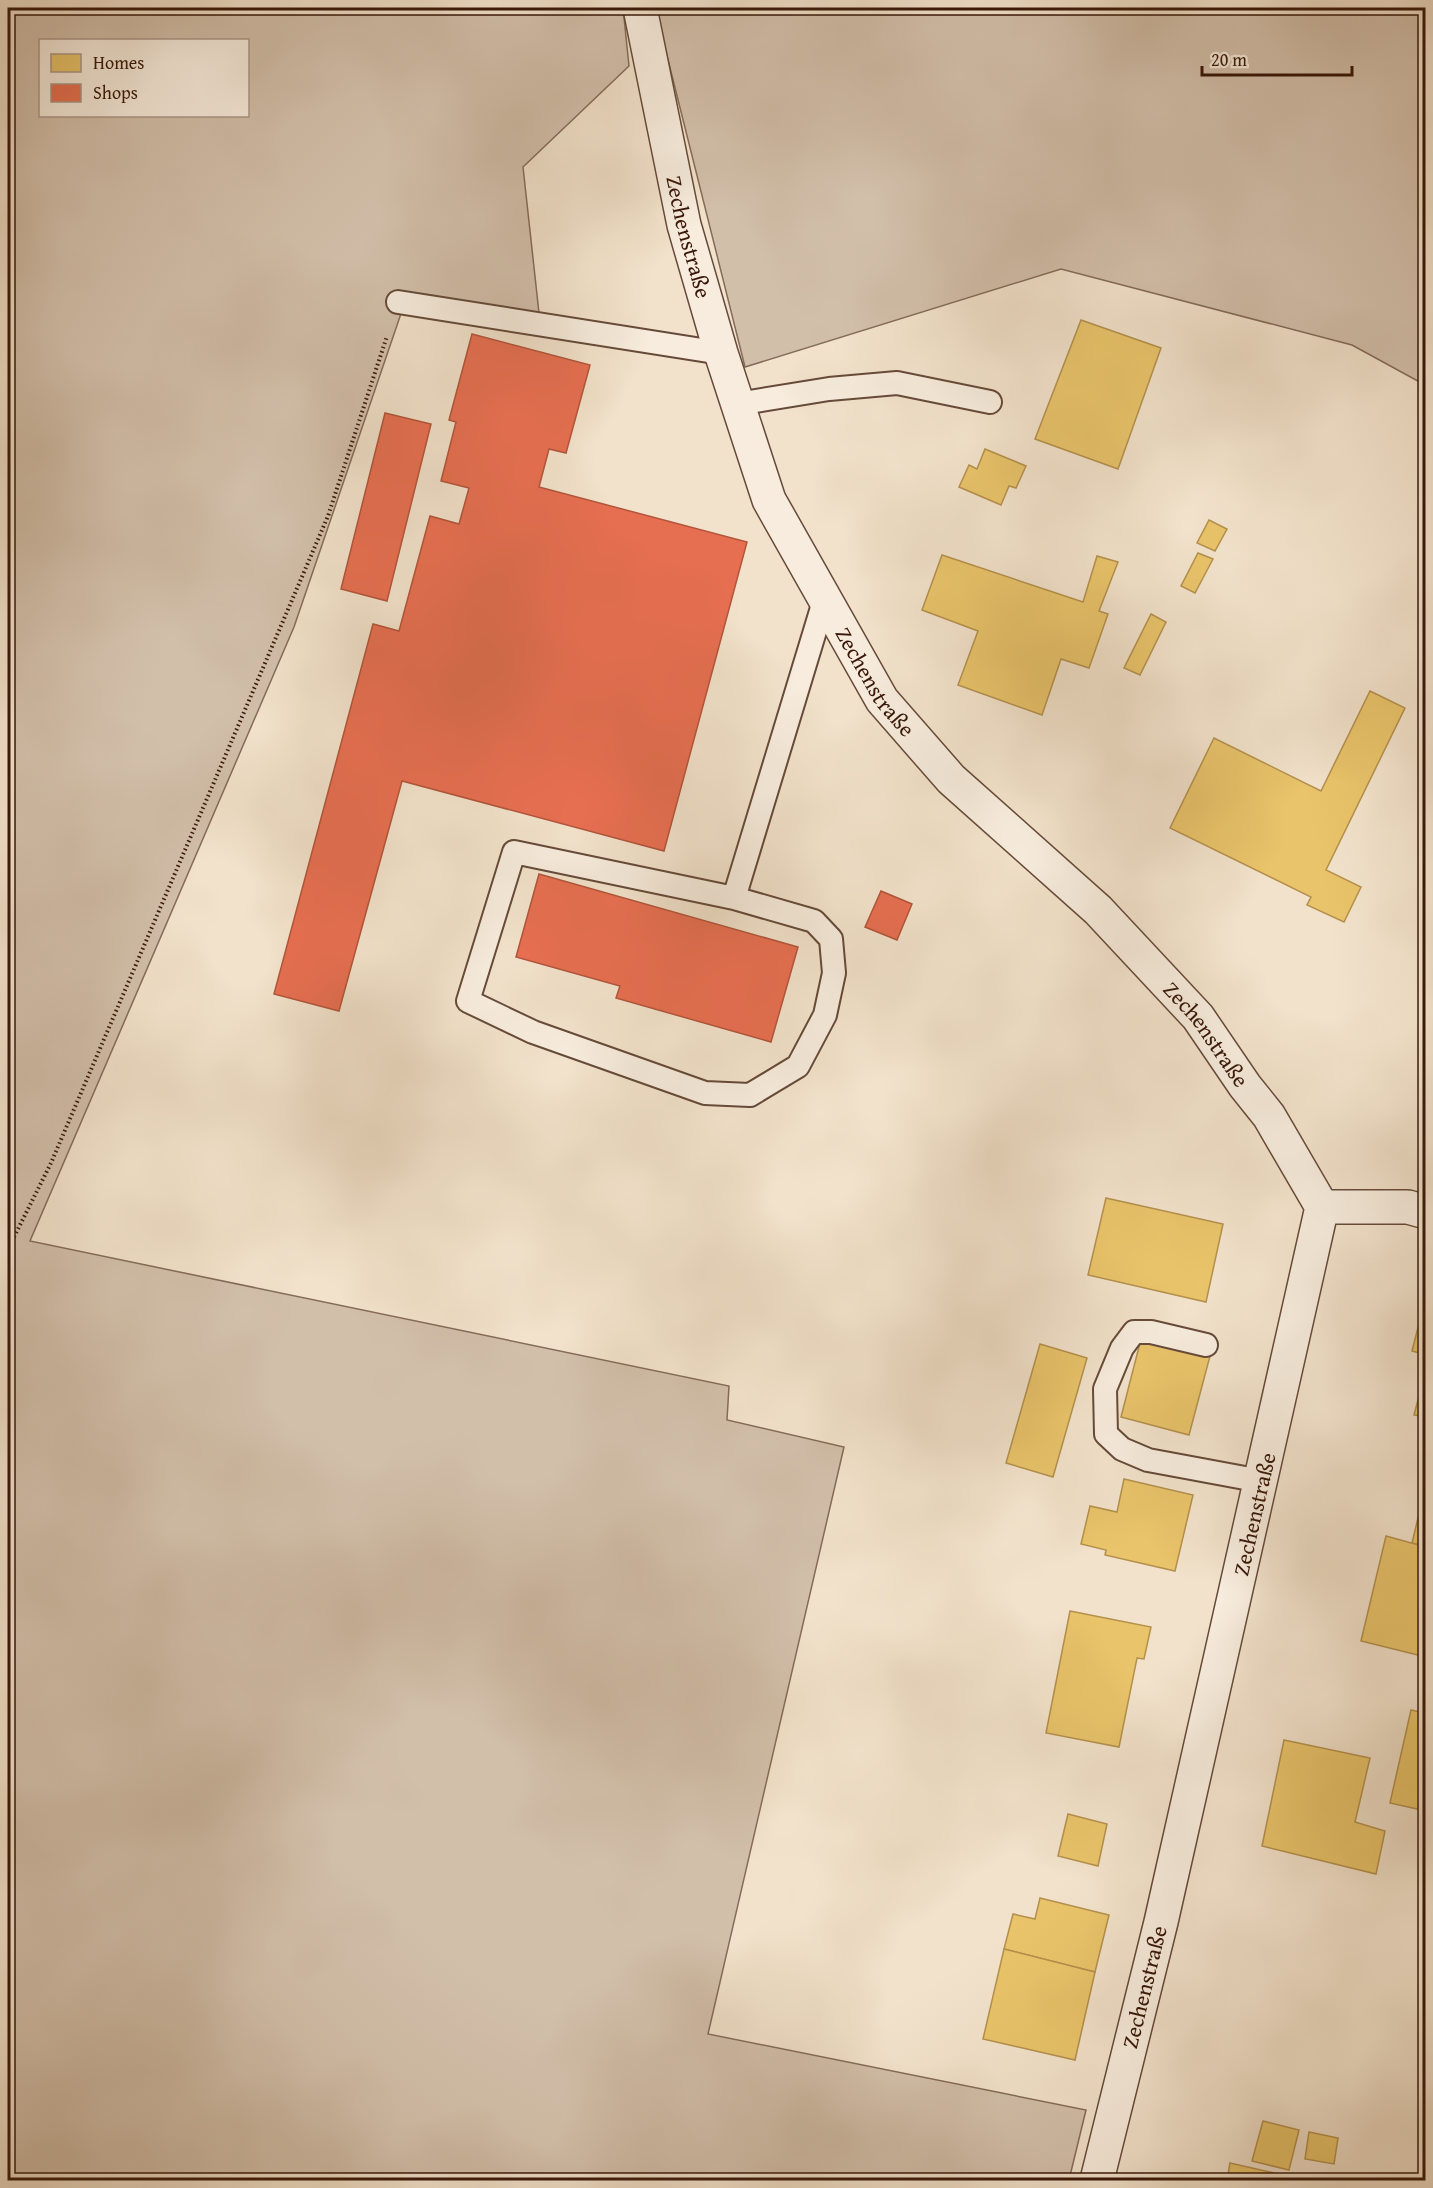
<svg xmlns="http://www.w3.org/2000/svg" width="1433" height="2188" font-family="'Gentium Book Plus',serif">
	<rect width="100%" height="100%" fill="#f2e2cb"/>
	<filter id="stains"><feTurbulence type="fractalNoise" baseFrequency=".00333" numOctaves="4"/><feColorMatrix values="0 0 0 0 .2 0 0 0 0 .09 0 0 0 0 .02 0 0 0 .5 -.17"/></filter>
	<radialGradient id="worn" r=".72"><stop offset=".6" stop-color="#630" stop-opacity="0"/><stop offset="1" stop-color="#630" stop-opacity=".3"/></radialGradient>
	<!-- green -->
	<g fill="#d2bfaa" stroke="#856b59" stroke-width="1.5" fill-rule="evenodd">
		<path d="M8,8H623L629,66L523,167L539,313L408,293L294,627L30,1241L729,1386L727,1420L844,1447L708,2034L1086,2110L1069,2180H8ZM40,40H248V116H40Z"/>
		<polygon points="655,8 1425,8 1425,385 1352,345 1061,269 745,367"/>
	</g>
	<!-- homes -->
	<g fill="#e9c46a" stroke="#b4904d" stroke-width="1.5">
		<polygon points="1081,320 1161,348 1118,469 1035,439"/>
		<polygon points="985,449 1026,466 1016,488 1009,486 1001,505 959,487 969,465 977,469"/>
		<polygon points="1209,520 1227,529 1215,551 1197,543"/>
		<polygon points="1198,553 1213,559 1195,593 1181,586"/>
		<polygon points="942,555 1083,602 1097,556 1118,562 1099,611 1108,614 1089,668 1061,659 1042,715 958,685 978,631 922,610"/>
		<polygon points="1151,614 1166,622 1140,675 1124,668"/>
		<polygon points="1370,691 1405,708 1326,870 1361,887 1344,922 1307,905 1311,897 1170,828 1214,738 1321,791"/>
		<polygon points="1106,1198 1223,1224 1206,1302 1088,1275"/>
		<polygon points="1425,1300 1426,1300 1426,1355 1412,1351"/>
		<polygon points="1141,1339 1210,1356 1189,1435 1121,1417"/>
		<polygon points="1040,1344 1087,1358 1053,1477 1006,1463"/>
		<polygon points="1426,1370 1426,1417 1414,1415"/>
		<polygon points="1124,1479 1193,1495 1175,1571 1105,1555 1106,1550 1081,1544 1090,1506 1117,1512"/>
		<polygon points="1426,1484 1426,1547 1412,1543"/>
		<polygon points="1386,1536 1426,1547 1426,1657 1361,1641"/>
		<polygon points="1070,1611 1151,1627 1144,1659 1137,1658 1119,1747 1046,1733"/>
		<polygon points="1411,1710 1426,1713 1426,1811 1390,1803"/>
		<polygon points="1284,1740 1370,1758 1355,1822 1385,1831 1376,1874 1262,1846"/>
		<polygon points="1068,1814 1107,1824 1098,1866 1058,1856"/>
		<polygon points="1040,1898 1109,1915 1095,1972 1004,1949 1013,1914 1035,1919"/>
		<polygon points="1004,1949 1095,1972 1075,2060 983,2039"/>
		<polygon points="1263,2121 1299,2130 1289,2170 1252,2161"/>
		<polygon points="1309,2132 1338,2138 1334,2164 1305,2159"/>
		<polygon points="1230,2163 1306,2180 1227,2180"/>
	</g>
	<!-- shops -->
	<g fill="#e76f51" stroke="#b2553b" stroke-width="1.5">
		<polygon points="472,334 590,365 566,453 549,449 539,487 747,542 664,851 402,781 339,1011 274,994 373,624 399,631 430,516 459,524 469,488 441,481 456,422 449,420"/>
		<polygon points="385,413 431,424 387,601 341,589"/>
		<polygon points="539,874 798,947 771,1042 616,998 620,986 516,957"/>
		<polygon points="881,891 912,904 897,940 865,927"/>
	</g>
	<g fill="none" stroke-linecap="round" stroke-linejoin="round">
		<defs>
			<g id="service">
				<polyline points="398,302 721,353"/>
				<polyline points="737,404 829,389 897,383 990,402"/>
				<polyline points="734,898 814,921 831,939 834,973 825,1015 798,1066 750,1095 705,1093 533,1032 468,1001 514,852 734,898 825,598"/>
				<polyline points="1206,1345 1151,1332 1134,1332 1122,1348 1105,1389 1106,1434 1122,1449 1148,1460 1261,1481"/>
			</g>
			<g id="minor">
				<path id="s1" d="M640,8L684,225L721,353L769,500L882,700L951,779L1098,910L1198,1017L1245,1086L1269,1116L1322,1207L1161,1922L1097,2180"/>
				<polyline points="1322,1207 1408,1207 1426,1212"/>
			</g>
		</defs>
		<!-- service casing -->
		<use href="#service" stroke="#664a39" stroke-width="26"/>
		<!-- minor casing -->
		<use href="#minor" stroke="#664a39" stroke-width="36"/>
		<!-- path -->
		<polyline stroke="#381708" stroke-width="4" stroke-dasharray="1.5 3" stroke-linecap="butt" points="8,1249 51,1163 328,516 387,336"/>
		<!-- service -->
		<use href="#service" stroke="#f7ecdd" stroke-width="22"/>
		<!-- minor -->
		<use href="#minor" stroke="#f7ecdd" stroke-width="33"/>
	</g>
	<g text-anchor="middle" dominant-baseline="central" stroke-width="6" stroke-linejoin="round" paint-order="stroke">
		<!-- street labels -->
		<g font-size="22" fill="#381708" stroke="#f7ecdd">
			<text stroke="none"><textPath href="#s1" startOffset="234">Zechenstraße</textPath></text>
			<text stroke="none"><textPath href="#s1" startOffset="720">Zechenstraße</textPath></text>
			<text stroke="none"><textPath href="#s1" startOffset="1206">Zechenstraße</textPath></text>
			<text transform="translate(1254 1514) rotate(-77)">Zechenstraße</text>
			<text transform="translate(1144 1987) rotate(-76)">Zechenstraße</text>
		</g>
	</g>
	<!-- margin -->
	<rect width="1433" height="2188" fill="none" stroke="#f2e2cb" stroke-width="30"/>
	<rect x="9" y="9" width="1415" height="2170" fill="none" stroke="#381708" stroke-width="3"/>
	<rect x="15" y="15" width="1403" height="2158" fill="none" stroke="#381708" stroke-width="1.5"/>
	<!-- legend -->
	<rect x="39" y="39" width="210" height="78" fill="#f7ecdd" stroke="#ab9788" stroke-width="1.5"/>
	<rect x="51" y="54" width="30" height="18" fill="#e9c46a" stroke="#ab9788" stroke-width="1.5"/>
	<text x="93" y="69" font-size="18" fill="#381708">Homes</text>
	<rect x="51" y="84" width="30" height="18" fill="#e76f51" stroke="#ab9788" stroke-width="1.5"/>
	<text x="93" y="99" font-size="18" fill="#381708">Shops</text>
	<!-- scale -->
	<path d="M1202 66v9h150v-9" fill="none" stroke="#381708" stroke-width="3"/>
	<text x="1211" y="66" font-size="18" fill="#381708" stroke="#f7ecdd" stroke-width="4.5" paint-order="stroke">20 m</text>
	<rect width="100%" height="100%" filter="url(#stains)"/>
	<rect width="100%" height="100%" fill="url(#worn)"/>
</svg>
